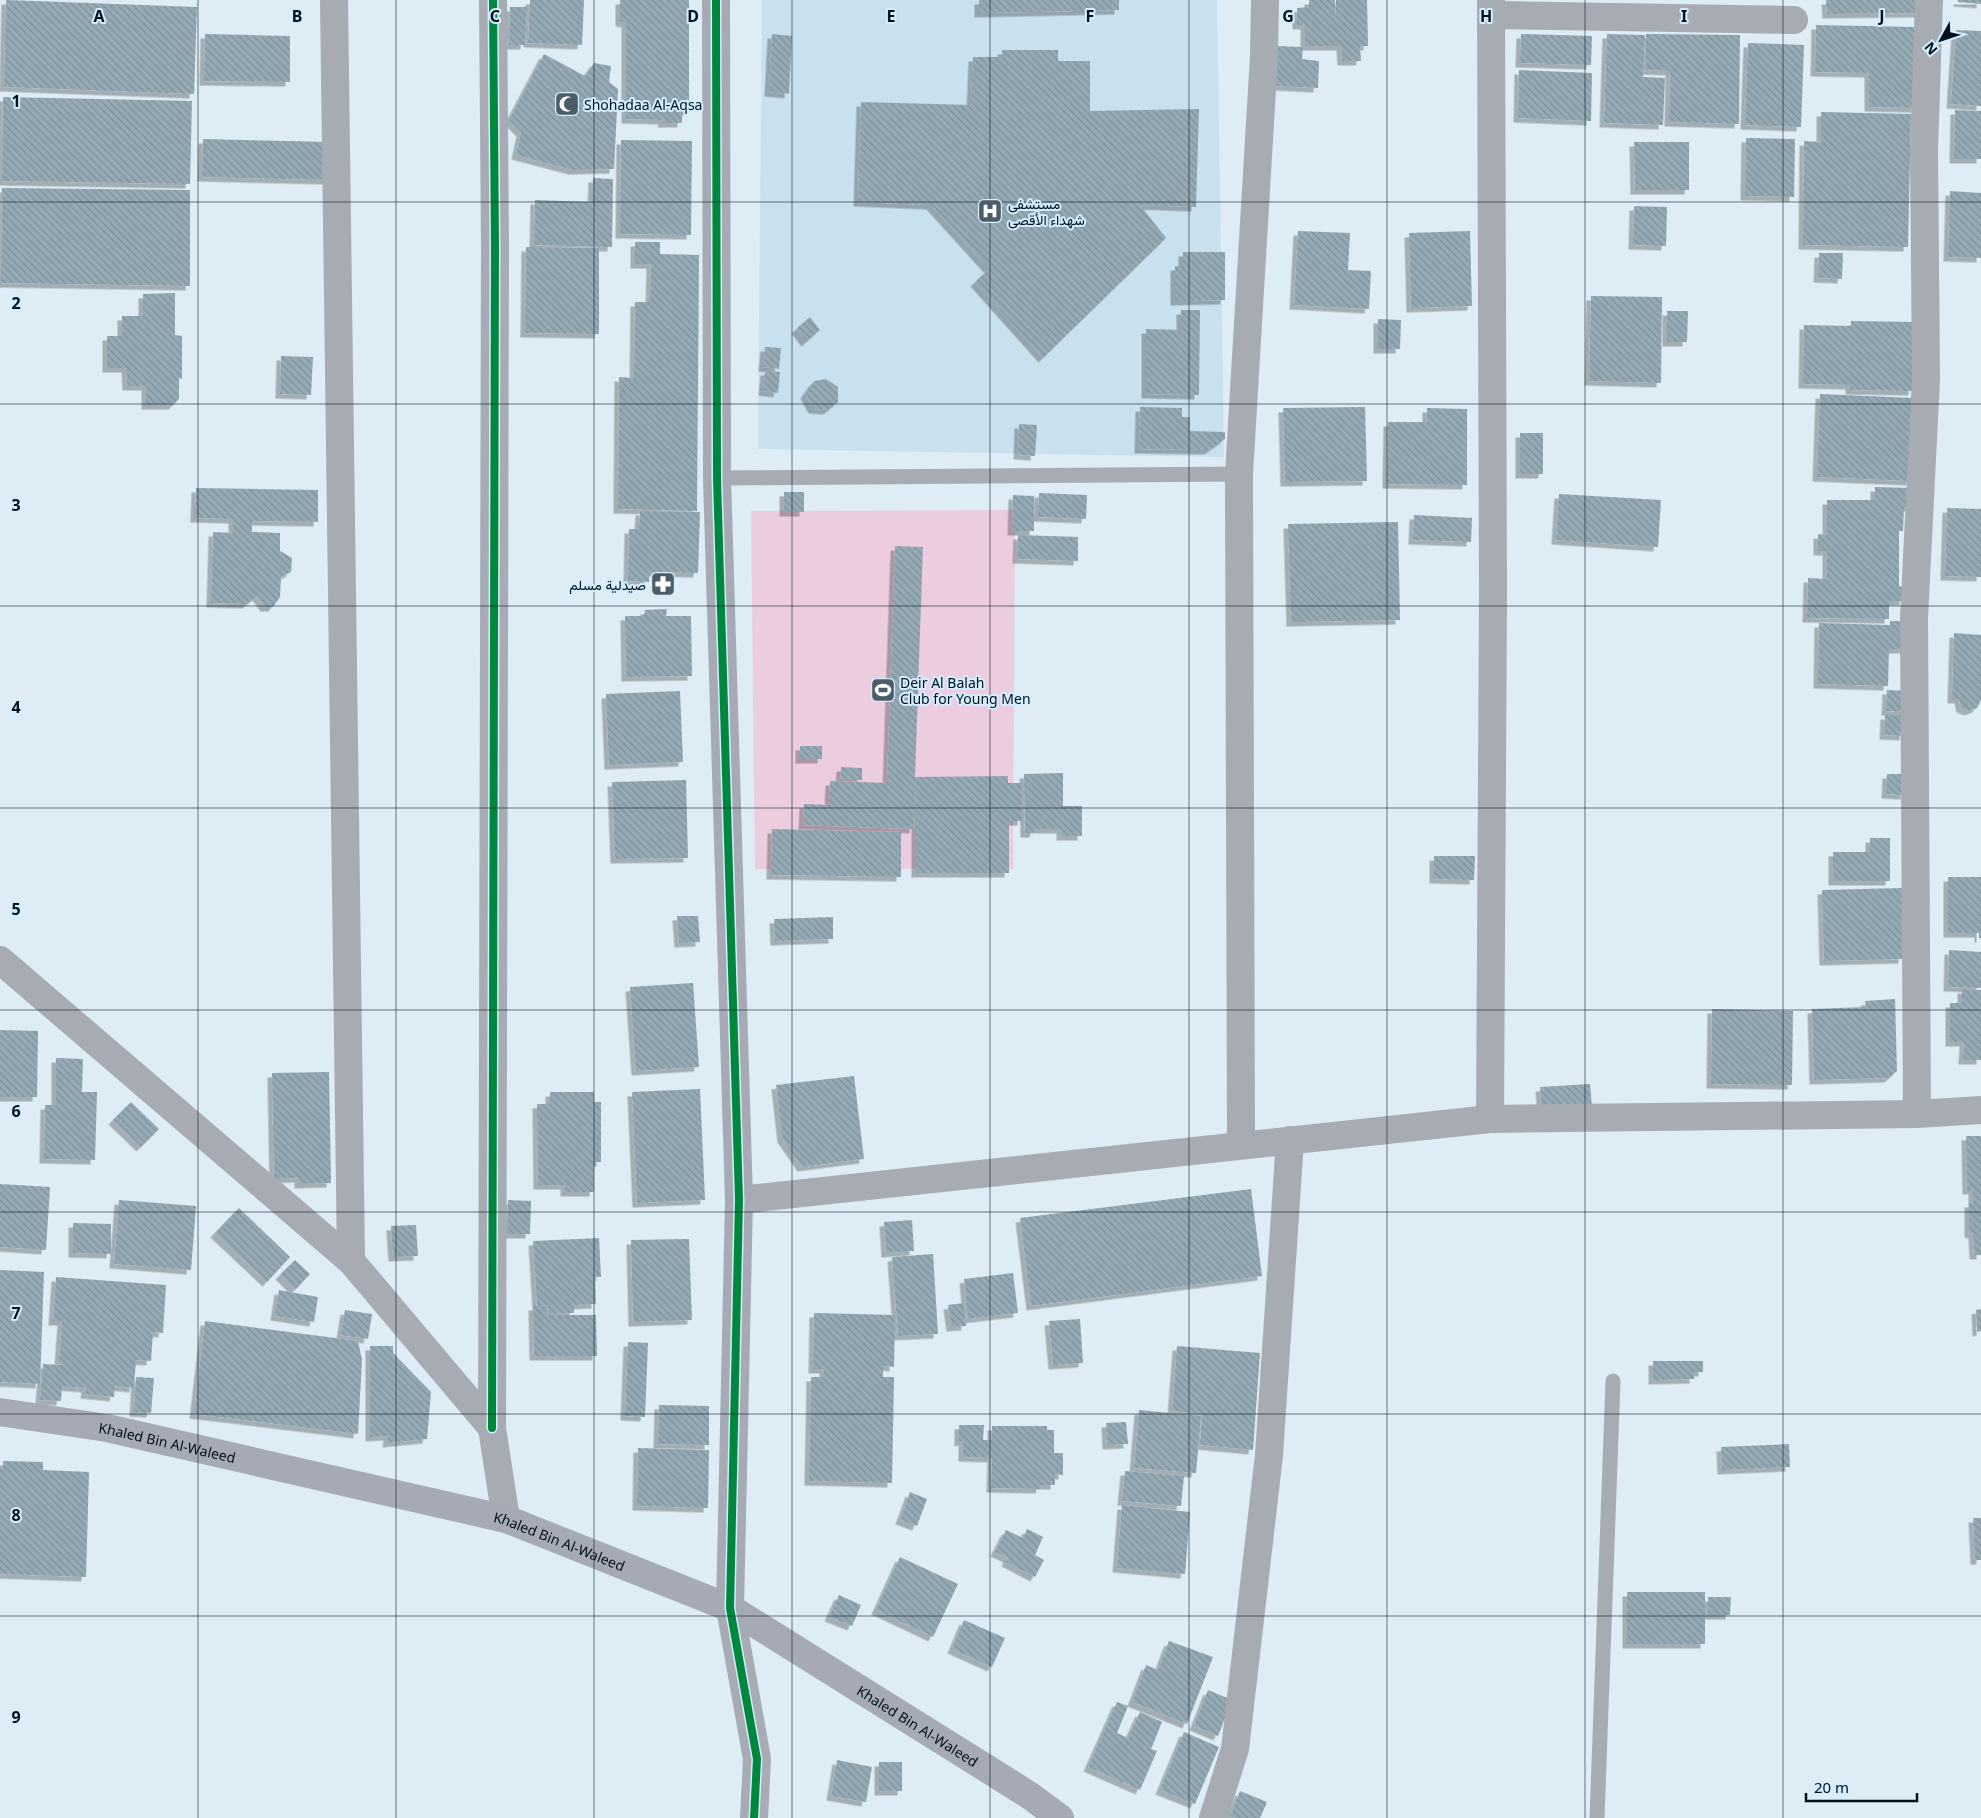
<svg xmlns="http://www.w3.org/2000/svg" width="1981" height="1818" font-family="'Noto Sans',Vazirmatn,sans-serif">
	<defs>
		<pattern id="building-back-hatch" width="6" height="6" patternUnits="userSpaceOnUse" patternTransform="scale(1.25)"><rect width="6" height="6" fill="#95aab5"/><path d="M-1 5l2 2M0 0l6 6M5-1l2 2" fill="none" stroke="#7f919b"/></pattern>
		<filter id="shadow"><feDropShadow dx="-4.5" dy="4.5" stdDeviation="0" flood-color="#0004"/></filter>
	</defs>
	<rect width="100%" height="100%" fill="#ddecf5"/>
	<!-- built -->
	<polygon fill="#c9e0ee" points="762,0 1217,0 1224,457 758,449"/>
	<!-- pitch -->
	<polygon fill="#eccde0" points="1015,510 1013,869 755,869 751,511"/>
	<!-- building -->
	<g fill="url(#building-back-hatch)" filter="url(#shadow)">
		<polygon points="6,0 197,7 194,94 4,87"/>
		<polygon points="530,0 584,0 582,45 528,43"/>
		<polygon points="620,0 689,0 689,111 682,111 682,123 662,123 663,120 626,119 626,23 620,22"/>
		<polygon points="979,0 1119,0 1119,10 979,13"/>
		<polygon points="1309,0 1335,0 1336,20 1336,0 1367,0 1368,46 1360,46 1361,61 1342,61 1341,46 1305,46 1305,25 1297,25 1297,8 1309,7"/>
		<polygon points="1826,0 1921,0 1921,13 1827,14"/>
		<polygon points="1958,0 1981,0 1981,4 1958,2"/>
		<polygon points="510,7 527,7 525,45 509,45"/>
		<polygon points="1816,25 1917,27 1916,108 1869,107 1869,73 1815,72"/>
		<polygon points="1956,30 1981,31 1981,106 1951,104"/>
		<polygon points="205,34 290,36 290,82 204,81"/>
		<polygon points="772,34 792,36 789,94 769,92"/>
		<polygon points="1521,34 1592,36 1591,65 1520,63"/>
		<polygon points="1607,34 1645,35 1643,77 1665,78 1663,125 1604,123"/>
		<polygon points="1646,34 1740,35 1739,124 1669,122 1670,71 1646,70"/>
		<polygon points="1748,43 1804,45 1801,127 1745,125"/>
		<polygon points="1278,46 1303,47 1302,59 1319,61 1318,88 1276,86"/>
		<polygon points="1002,50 1058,50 1058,61 1090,61 1090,111 1199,109 1196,207 1140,205 1166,238 1043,358 975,282 989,269 931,205 858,202 861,102 971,105 973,57 1002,57"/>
		<polygon points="544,54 585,76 594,63 611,66 609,82 618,89 614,169 573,170 516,155 521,132 509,120"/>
		<polygon points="1519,70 1592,73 1591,121 1518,118"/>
		<polygon points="3,97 192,101 190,184 2,181"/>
		<polygon points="1955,110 1981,111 1981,159 1954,159"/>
		<polygon points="1821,112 1911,114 1908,247 1803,245 1804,141 1821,142"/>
		<polygon points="1746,138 1795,139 1794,197 1745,196"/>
		<polygon points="203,139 329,142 328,180 202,177"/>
		<polygon points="621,140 692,141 691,235 620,234"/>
		<polygon points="1634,142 1689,142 1689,190 1635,190"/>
		<polygon points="593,178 613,179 612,247 534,245 535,200 592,202"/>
		<polygon points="2,188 190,190 190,286 1,283"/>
		<polygon points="1950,191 1981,193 1981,258 1948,257"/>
		<polygon points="1634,206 1667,207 1666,246 1633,245"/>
		<polygon points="1298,231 1350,233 1348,270 1371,271 1369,309 1294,305"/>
		<polygon points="1470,231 1472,306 1411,308 1409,233"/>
		<polygon points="635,242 660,242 660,254 699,255 697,511 618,509 619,377 634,378 635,302 650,302 651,264 635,264"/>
		<polygon points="526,247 599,248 599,334 525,333"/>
		<polygon points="1183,252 1225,252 1225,300 1175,301 1175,266 1183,266"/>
		<polygon points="1819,253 1843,253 1842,279 1818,278"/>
		<polygon points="175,293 175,335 182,336 182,379 179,378 179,399 173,405 146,405 146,386 127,386 126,368 107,368 107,336 122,336 122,316 143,316 143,294"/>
		<polygon points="1591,296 1662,297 1661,383 1589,381"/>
		<polygon points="1181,310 1200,310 1199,395 1146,394 1146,329 1181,330"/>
		<polygon points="1667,311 1688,311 1687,342 1667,342"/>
		<polygon points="810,317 820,330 806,342 796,329"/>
		<polygon points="1378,319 1401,320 1400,349 1378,349"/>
		<polygon points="1851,321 1915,322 1913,391 1850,390 1850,385 1803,384 1804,325 1851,326"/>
		<polygon points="765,347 781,348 779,369 763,367"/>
		<polygon points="281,356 313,357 311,395 280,394"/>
		<polygon points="765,371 780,372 778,393 763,391"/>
		<polygon points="826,379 838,387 838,402 828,410 813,409 805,394 814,381"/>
		<polygon points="1820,394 1913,398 1911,481 1817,477"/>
		<polygon points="1140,407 1182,408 1182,417 1190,417 1190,431 1225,432 1225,439 1209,450 1139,449"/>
		<polygon points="1365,407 1367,481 1285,482 1283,408"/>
		<polygon points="1427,408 1467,409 1467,485 1387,484 1388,422 1427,422"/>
		<polygon points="1019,424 1037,425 1035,456 1018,455"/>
		<rect x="1520" y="433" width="23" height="41"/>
		<polygon points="1875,487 1912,488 1912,507 1904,507 1903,531 1899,531 1899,586 1904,588 1904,601 1889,601 1889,619 1807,618 1808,578 1827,579 1827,551 1818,551 1818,534 1827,535 1827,500 1875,500"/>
		<polygon points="196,488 318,490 318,522 252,521 252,532 280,533 280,551 292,558 291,572 281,577 280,597 273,607 265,607 257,596 247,604 211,603 213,532 233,533 233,519 195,518"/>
		<rect x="784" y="492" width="20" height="20"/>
		<polygon points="1039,493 1087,495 1086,519 1038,517"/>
		<polygon points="1559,494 1661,500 1658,547 1556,540"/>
		<polygon points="1013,495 1034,496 1034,531 1012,531"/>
		<polygon points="1947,508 1981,509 1981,577 1945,576"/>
		<polygon points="640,511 700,512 698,573 649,572 649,582 628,581 629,529 639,529"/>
		<polygon points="1414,515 1472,518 1471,542 1413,540"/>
		<polygon points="1398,522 1400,620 1291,622 1288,524"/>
		<polygon points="1018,535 1078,537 1078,561 1017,559"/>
		<polygon points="895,546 923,547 915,777 1008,776 1008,783 1022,783 1022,821 1009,821 1009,873 916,873 916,778 914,829 803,825 804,804 829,805 830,781 887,783"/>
		<polygon points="667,609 666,616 691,616 692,676 626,677 625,616 644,616 645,610"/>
		<polygon points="1890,621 1907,621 1906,649 1889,649 1888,686 1818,684 1819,623 1890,625"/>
		<polygon points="1954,633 1981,635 1981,700 1977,708 1969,711 1961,708 1959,699 1952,699"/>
		<polygon points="1887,690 1907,691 1906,712 1886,711"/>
		<polygon points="680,691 683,762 609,765 606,694"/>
		<polygon points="1885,715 1905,715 1904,736 1884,735"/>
		<rect x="800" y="746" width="22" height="13"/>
		<polygon points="841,767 862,768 862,780 840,780"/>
		<polygon points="1063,773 1063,806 1082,806 1082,836 1061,836 1061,829 1035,829 1034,833 1025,833 1024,774"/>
		<polygon points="1887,774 1906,774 1905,795 1886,794"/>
		<polygon points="686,780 688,858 615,859 612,782"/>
		<polygon points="772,829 901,832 901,877 771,875"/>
		<polygon points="1870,838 1890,838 1890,881 1833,881 1833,852 1870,852"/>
		<polygon points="1434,856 1475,856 1474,880 1434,879"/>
		<polygon points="1948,877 1981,877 1981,938 1979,938 1979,933 1948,933"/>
		<polygon points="1902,888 1903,959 1824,961 1822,890"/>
		<polygon points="677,916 698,916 700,942 679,943"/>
		<polygon points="833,917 833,939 775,941 774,919"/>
		<polygon points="1949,950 1981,952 1981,988 1948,987"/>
		<polygon points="693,983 699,1067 636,1071 630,987"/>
		<polygon points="1962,989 1981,990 1981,1060 1963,1060 1964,1042 1950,1042 1950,1003 1962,1003"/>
		<polygon points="1895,999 1897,1071 1889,1078 1814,1080 1812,1009 1866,1007 1865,1001"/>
		<polygon points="1712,1009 1793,1011 1792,1085 1711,1084"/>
		<polygon points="0,1030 38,1031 37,1097 0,1097"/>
		<polygon points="56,1058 83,1059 82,1092 97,1092 95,1160 44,1159 45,1105 56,1105"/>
		<polygon points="329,1072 331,1183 299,1184 299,1178 274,1179 272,1073"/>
		<polygon points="854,1076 864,1159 802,1167 782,1138 776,1085"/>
		<polygon points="1590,1084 1592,1107 1542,1110 1540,1087"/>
		<polygon points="700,1089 705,1200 637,1203 632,1092"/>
		<polygon points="550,1092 594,1092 594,1102 601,1102 601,1162 594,1162 594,1192 565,1192 565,1185 538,1185 537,1104 550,1104"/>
		<polygon points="131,1102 159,1129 141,1147 113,1120"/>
		<polygon points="1966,1136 1981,1136 1981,1255 1974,1255 1973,1234 1969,1233 1969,1203 1973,1203 1973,1190 1967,1190"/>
		<polygon points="0,1184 50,1187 46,1250 0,1247"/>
		<polygon points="1251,1189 1262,1276 1031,1306 1020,1218"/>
		<polygon points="119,1200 196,1206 191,1270 114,1264"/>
		<polygon points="508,1200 531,1201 530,1234 507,1234"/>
		<polygon points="239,1208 290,1257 267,1282 215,1233"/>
		<polygon points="912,1220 914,1251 886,1253 884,1222"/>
		<polygon points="73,1223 111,1224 111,1254 73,1253"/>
		<polygon points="416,1225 418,1256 393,1257 391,1226"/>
		<polygon points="599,1238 601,1277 595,1277 596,1304 574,1305 574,1313 548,1314 547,1305 539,1305 547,1306 547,1315 596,1315 597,1356 534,1356 533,1306 537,1306 533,1241"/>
		<polygon points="689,1239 692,1320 633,1322 631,1240"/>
		<polygon points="933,1254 938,1334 898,1336 892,1257"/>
		<polygon points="295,1260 310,1274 295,1290 280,1275"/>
		<polygon points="0,1270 44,1272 40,1384 0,1382"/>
		<polygon points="1013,1273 1018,1313 968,1319 964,1279"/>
		<polygon points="56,1277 166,1285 163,1333 153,1332 151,1361 136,1360 134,1388 115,1386 114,1397 85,1394 86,1388 62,1386 61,1401 40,1400 43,1364 63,1365 63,1361 59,1361 62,1321 53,1321"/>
		<polygon points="279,1290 318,1297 314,1322 275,1316"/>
		<polygon points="964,1303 966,1326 951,1327 948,1305"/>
		<polygon points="1981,1309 1981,1331 1977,1332 1976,1310"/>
		<polygon points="345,1310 372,1314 368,1339 341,1335"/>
		<polygon points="814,1313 895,1315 894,1367 883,1366 883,1377 894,1377 892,1483 809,1481 811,1377 824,1377 824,1369 813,1369"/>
		<polygon points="1080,1319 1083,1363 1053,1365 1049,1321"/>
		<polygon points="205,1321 358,1341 362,1360 358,1434 194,1414"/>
		<polygon points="628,1342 648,1343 645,1417 625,1416"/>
		<polygon points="370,1346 393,1346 393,1353 431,1392 427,1439 387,1443 388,1436 370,1437"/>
		<polygon points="1177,1346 1260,1353 1253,1450 1200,1445 1202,1414 1172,1411"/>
		<polygon points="1653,1361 1703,1361 1703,1372 1694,1372 1694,1379 1653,1380"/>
		<polygon points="136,1377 154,1378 151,1413 134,1412"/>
		<polygon points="659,1405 709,1406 709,1445 658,1444"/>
		<polygon points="1139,1410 1201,1416 1196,1473 1134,1468"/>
		<polygon points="1126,1422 1128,1444 1107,1445 1106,1423"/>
		<polygon points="959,1425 984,1425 983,1440 992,1440 992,1426 1047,1426 1047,1430 1054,1430 1054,1453 1063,1453 1063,1475 1055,1474 1055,1485 1041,1485 1040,1489 991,1488 992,1458 963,1457 963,1441 959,1442"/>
		<polygon points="1789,1444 1790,1467 1722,1470 1721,1447"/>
		<polygon points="638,1448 709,1450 708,1508 637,1506"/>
		<polygon points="3,1461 43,1462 43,1470 89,1472 86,1577 0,1574 0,1469 3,1469"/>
		<polygon points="1125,1471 1184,1476 1181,1506 1122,1501"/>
		<polygon points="910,1492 927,1499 917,1526 900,1520"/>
		<polygon points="1122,1505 1190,1512 1185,1574 1117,1568"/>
		<polygon points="1973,1518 1981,1518 1981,1560 1975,1560"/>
		<polygon points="1027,1529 1043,1537 1035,1555 1044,1560 1035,1577 1006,1562 1008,1558 995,1552 1006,1530 1023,1538"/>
		<polygon points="900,1557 958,1584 933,1637 876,1610"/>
		<rect x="1627" y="1592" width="78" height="52"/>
		<polygon points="839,1595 861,1605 852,1626 829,1617"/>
		<polygon points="1708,1597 1731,1597 1730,1615 1708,1615"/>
		<polygon points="964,1620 1005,1638 992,1667 952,1649"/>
		<polygon points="1169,1641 1213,1657 1187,1724 1132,1702 1146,1665 1158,1670"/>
		<polygon points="1208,1690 1232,1700 1218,1736 1194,1726"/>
		<polygon points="1117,1702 1128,1706 1117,1733 1128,1738 1140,1712 1162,1722 1151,1749 1157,1751 1140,1790 1088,1767"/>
		<polygon points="1184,1732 1219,1747 1195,1804 1160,1790"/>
		<polygon points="837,1760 872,1767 866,1802 831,1796"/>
		<rect x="879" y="1762" width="23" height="29"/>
		<polygon points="1240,1791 1267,1802 1260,1818 1236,1818 1230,1816"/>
	</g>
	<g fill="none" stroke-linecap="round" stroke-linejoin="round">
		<!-- lane -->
		<g stroke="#a7abb4" stroke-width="15">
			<polyline points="717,478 1239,474"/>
			<polyline points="1597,1818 1613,1381"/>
		</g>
		<!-- street -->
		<g stroke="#a7abb4" stroke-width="28">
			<polyline points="334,0 351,1261"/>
			<polyline points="1491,15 1794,20"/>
			<polyline points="0,960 351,1261 492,1428 506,1519"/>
			<polyline points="1917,1114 1914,618 1926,379 1924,150 1929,0"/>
			<polyline points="1490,1119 1493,597 1491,0"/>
			<polyline points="1241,1145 1239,474 1264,56 1265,0"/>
			<polyline points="739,1200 1490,1119 1917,1114 1981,1110"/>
			<polyline points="492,1428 495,247 493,0"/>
			<polyline points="730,1608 757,1759 754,1818"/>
			<polyline points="1213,1818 1235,1749 1269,1455 1290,1140"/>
		</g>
		<!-- secondary -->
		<g stroke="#a6aab4" stroke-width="28">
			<polyline points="716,0 717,478 739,1200 730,1608"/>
			<path id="s1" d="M0,1412L107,1428L506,1519L730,1608L1029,1795L1060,1818"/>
		</g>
		<defs>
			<g id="cycleway">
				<polyline points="716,0 717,478 739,1200 730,1608 757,1759 754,1818"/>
				<polyline points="492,1428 495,247 493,0"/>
			</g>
		</defs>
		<!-- cycleway casing -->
		<use href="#cycleway" stroke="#d3eeff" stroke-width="11"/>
		<!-- cycleway -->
		<use href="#cycleway" stroke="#00873e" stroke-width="8"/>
	</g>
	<!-- grid -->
	<path fill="none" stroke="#00101b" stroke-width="1" stroke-opacity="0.55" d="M198,0V1818M396,0V1818M594,0V1818M792,0V1818M990,0V1818M1189,0V1818M1387,0V1818M1585,0V1818M1783,0V1818M0,202H1981M0,404H1981M0,606H1981M0,808H1981M0,1010H1981M0,1212H1981M0,1414H1981M0,1616H1981"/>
	<!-- icons -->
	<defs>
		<symbol id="mosque-square" viewBox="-11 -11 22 22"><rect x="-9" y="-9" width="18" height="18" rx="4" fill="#4d5d67" stroke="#d3eeff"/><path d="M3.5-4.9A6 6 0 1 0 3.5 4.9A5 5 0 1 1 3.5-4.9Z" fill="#fff"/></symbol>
		<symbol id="hospital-square" viewBox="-11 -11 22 22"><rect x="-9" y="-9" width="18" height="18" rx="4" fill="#4d5d67" stroke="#d3eeff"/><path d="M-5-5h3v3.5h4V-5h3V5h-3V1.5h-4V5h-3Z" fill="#fff"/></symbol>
		<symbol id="pharmacy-square" viewBox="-11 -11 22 22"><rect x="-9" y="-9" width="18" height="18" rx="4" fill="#4d5d67" stroke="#d3eeff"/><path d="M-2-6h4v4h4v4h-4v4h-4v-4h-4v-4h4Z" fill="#fff"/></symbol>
		<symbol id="stadium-square" viewBox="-11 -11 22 22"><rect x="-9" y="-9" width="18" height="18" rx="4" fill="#4d5d67" stroke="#d3eeff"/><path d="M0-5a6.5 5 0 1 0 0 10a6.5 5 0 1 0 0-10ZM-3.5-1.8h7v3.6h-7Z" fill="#fff"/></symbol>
	</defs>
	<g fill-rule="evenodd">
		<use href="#mosque-square" x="553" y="90" width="28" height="28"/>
		<use href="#hospital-square" x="976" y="197" width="28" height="28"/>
		<use href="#pharmacy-square" x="649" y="570" width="28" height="28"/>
		<use href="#stadium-square" x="869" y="676" width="28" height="28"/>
	</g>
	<g text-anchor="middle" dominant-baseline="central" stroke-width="4" stroke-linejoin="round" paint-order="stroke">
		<!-- poi labels -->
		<g font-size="14" fill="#00101b" stroke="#d3eeff" text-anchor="start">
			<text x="584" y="104">Shohadaa Al-Aqsa</text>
			<text x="1008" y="203">مستشفى<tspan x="1008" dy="16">شهداء الأقصى</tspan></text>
			<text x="646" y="584" text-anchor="end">صيدلية مسلم</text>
			<text x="900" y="682">Deir Al Balah<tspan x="900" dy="16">Club for Young Men</tspan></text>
		</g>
		<!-- street labels -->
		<g font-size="14" fill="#00101b" stroke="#d3eeff">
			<text stroke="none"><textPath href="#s1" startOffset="170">Khaled Bin Al-Waleed</textPath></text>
			<text stroke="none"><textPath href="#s1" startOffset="575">Khaled Bin Al-Waleed</textPath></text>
			<text stroke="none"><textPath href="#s1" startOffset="980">Khaled Bin Al-Waleed</textPath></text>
		</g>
	</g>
	<g font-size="16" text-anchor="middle" font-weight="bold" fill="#00101b" stroke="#d3eeff" stroke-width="4" stroke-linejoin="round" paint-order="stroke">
		<text x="99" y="22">A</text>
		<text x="297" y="22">B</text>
		<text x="495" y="22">C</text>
		<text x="693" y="22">D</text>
		<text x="891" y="22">E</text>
		<text x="1090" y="22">F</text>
		<text x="1288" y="22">G</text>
		<text x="1486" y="22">H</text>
		<text x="1684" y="22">I</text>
		<text x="1882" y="22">J</text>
		<text x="16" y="107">1</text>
		<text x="16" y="309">2</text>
		<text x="16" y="511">3</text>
		<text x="16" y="713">4</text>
		<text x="16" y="915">5</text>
		<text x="16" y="1117">6</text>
		<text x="16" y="1319">7</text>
		<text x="16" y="1521">8</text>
		<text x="16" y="1723">9</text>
	</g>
	<!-- north arrow -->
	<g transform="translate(1941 40) rotate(230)" stroke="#d3eeff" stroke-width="4" paint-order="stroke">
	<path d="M0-4L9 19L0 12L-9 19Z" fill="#00101b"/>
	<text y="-8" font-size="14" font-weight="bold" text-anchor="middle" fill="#00101b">N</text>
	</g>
	<!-- scale -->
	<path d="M1806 1793v8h111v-8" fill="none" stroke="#00101b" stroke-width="2.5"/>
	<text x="1814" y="1793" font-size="15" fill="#00101b" stroke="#d3eeff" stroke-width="4" paint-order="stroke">20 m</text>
</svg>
